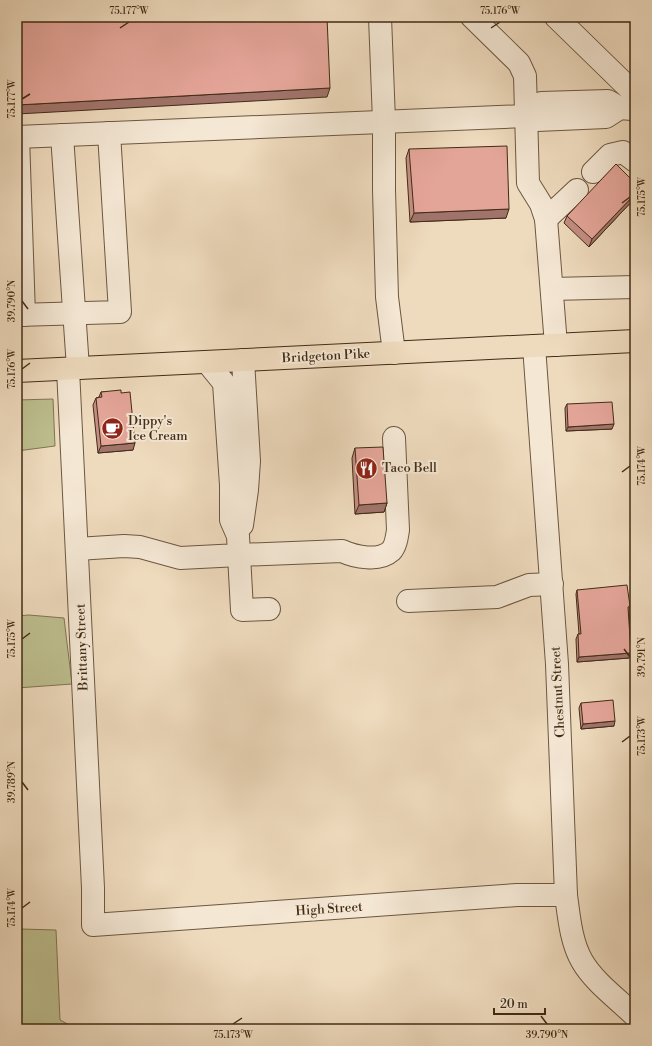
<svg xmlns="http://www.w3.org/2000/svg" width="652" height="1046" font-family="'Libre Bodoni',serif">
	<rect width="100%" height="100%" fill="#eedabd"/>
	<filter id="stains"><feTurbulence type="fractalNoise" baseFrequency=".005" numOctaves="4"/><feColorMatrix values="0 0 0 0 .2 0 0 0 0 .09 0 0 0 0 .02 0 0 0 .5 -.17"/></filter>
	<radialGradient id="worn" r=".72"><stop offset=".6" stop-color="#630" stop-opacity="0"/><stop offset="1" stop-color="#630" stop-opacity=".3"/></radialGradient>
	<!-- green -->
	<g fill="#bdbe8e" stroke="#807452">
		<polygon points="53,399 55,446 17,451 17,400"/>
		<polygon points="29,615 64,618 72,684 17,688 17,616"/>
		<polygon points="17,916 21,929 56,930 60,1020 77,1029 17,1029"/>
	</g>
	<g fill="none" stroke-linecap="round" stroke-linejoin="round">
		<defs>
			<g id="minor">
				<polyline points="380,17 384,121 384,190 387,297 394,353"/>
				<polyline points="472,17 519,63 525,76 528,183 541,204 546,219 556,345"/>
				<polyline points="556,17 635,94"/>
				<polyline points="525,116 541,103 608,101 620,108 632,109"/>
				<polyline points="62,135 78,368"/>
				<polyline points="17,137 525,116 537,120 606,117 620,108"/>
				<polyline points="18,137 24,315"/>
				<polyline points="593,172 610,155 623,152 635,161"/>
				<polyline points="546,219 577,190"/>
				<polyline points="552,289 635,287"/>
				<polyline points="17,315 120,312 109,133"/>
				<path d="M534,346L557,664L566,895C569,917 571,942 582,961C594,982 618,999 635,1016"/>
				<polyline points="68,369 93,888 93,925 517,895 566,895"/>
				<polyline points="242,525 247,490 249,461 243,360"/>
				<polyline points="77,549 124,546 140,547 180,558 239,555 238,536 231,520 231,485 224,383 207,362"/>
				<polyline points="408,601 497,597 529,585 552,584"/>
				<path d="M269,609L242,610L239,555L342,551C355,557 379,562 391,551C396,546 397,536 398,530L394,438"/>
			</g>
			<polyline id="major" points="17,371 635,341"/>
		</defs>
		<!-- minor casing -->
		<use href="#minor" stroke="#6d5740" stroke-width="24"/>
		<!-- major casing -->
		<use href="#major" stroke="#422b16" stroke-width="24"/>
		<!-- minor -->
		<use href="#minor" stroke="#f4e7d4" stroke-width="22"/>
		<!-- major -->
		<use href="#major" stroke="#eedabd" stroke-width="22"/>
	</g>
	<!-- wall -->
	<g fill="#c48e84" stroke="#422b16">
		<polygon points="409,149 506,218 410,222 406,158"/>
		<polygon points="635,183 635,198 589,247 564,223 567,216"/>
		<polygon points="101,392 121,393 133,450 98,453 93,405 96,398 99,397"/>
		<polygon points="567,404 612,429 566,431 565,408"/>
		<polygon points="355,448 387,503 384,512 355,514 352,458"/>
		<polygon points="577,590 630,606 629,610 631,653 629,658 577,662 576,639 578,634 579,634 576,594"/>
		<polygon points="581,703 614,726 581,729 579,708"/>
	</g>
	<!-- shaded-wall -->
	<g fill="#a0746b" stroke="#422b16">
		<polygon points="330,88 327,97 17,114 17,105"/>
		<polygon points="635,194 635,198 589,247 592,239"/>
		<polygon points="509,209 506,218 410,222 414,213"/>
		<polygon points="614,424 612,429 566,431 568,427"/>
		<polygon points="135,443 133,450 98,453 101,446"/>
		<polygon points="387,503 384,512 355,514 359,505"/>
		<polygon points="631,653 629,658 577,662 579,657"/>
		<polygon points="615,721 614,726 581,729 583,724"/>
	</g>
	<!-- building -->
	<g fill="#e4a599" stroke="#422b16">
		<polygon points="17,17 327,17 330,88 17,105"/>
		<polygon points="507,146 509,209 414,213 409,149"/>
		<polygon points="616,164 635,183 635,194 592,239 567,216"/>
		<polygon points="121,390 121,393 130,392 135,443 101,446 96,398 102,397 101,392"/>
		<polygon points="612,402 614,424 568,427 567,404"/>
		<polygon points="383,447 387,503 359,505 355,448"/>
		<polygon points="627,585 630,606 628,607 631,653 579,657 578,634 581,634 577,590"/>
		<polygon points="613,700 615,721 583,724 581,703"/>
	</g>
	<!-- ticks -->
	<path fill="none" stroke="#422b16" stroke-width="1.5" d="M120,28L129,22M491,28L500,22M22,99L30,94M622,203L630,197M22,301L28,309M22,369L30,363M622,472L630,466M22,639L30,633M624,649L630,657M622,742L630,736M22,782L28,790M22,908L30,902M541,1016L547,1024M233,1024L242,1018"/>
	<!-- icons -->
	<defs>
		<symbol id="cafe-disc" viewBox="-11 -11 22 22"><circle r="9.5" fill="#8f2418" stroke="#f4e7d4"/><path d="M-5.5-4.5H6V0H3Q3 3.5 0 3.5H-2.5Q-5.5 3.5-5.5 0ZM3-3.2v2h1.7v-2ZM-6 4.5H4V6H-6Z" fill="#fff"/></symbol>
		<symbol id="restaurant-disc" viewBox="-11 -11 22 22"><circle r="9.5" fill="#8f2418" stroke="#f4e7d4"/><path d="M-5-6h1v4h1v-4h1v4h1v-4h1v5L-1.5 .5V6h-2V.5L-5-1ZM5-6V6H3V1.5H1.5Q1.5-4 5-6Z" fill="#fff"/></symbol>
	</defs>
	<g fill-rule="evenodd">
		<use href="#cafe-disc" x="100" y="416" width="25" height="25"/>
		<use href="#restaurant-disc" x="354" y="456" width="25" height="25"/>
	</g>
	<g text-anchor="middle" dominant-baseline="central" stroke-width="4" stroke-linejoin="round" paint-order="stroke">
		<!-- street labels -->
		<g font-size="13" fill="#422b16" stroke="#f4e7d4">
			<text transform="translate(326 356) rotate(-3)">Bridgeton Pike</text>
			<text transform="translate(82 647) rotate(-92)">Brittany Street</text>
			<text transform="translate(558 692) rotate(-93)">Chestnut Street</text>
			<text transform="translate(329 909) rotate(-4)">High Street</text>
		</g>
		<!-- poi labels -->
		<g font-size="13" fill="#422b16" stroke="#f4e7d4" text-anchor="start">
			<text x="128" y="421">Dippy's<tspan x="128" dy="15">Ice Cream</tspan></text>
			<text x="382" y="468">Taco Bell</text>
		</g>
	</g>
	<!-- margin -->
	<rect width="652" height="1046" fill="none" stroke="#eedabd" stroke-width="44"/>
	<!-- scale -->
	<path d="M494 1008v6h51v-6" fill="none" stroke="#422b16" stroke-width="2"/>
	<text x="500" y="1008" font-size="12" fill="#422b16" stroke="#f4e7d4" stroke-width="3" paint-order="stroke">20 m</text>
	<rect x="22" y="22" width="608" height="1002" fill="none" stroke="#422b16" stroke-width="1.5"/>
	<g font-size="10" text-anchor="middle" fill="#422b16">
		<text x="129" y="14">75.177°W</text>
		<text x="500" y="14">75.176°W</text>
		<text transform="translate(11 99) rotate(-90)" y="4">75.177°W</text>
		<text transform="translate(641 197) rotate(-90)" y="4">75.175°W</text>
		<text transform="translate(11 301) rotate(-90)" y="4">39.790°N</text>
		<text transform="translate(11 369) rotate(-90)" y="4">75.176°W</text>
		<text transform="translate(641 466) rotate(-90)" y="4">75.174°W</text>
		<text transform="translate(11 639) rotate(-90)" y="4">75.175°W</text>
		<text transform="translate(641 657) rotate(-90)" y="4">39.791°N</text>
		<text transform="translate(641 736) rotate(-90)" y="4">75.173°W</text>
		<text transform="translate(11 782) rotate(-90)" y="4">39.789°N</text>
		<text transform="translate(11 908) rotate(-90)" y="4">75.174°W</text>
		<text x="233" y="1038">75.173°W</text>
		<text x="547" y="1038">39.790°N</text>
	</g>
	<rect width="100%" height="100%" filter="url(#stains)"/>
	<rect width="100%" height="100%" fill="url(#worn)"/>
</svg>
